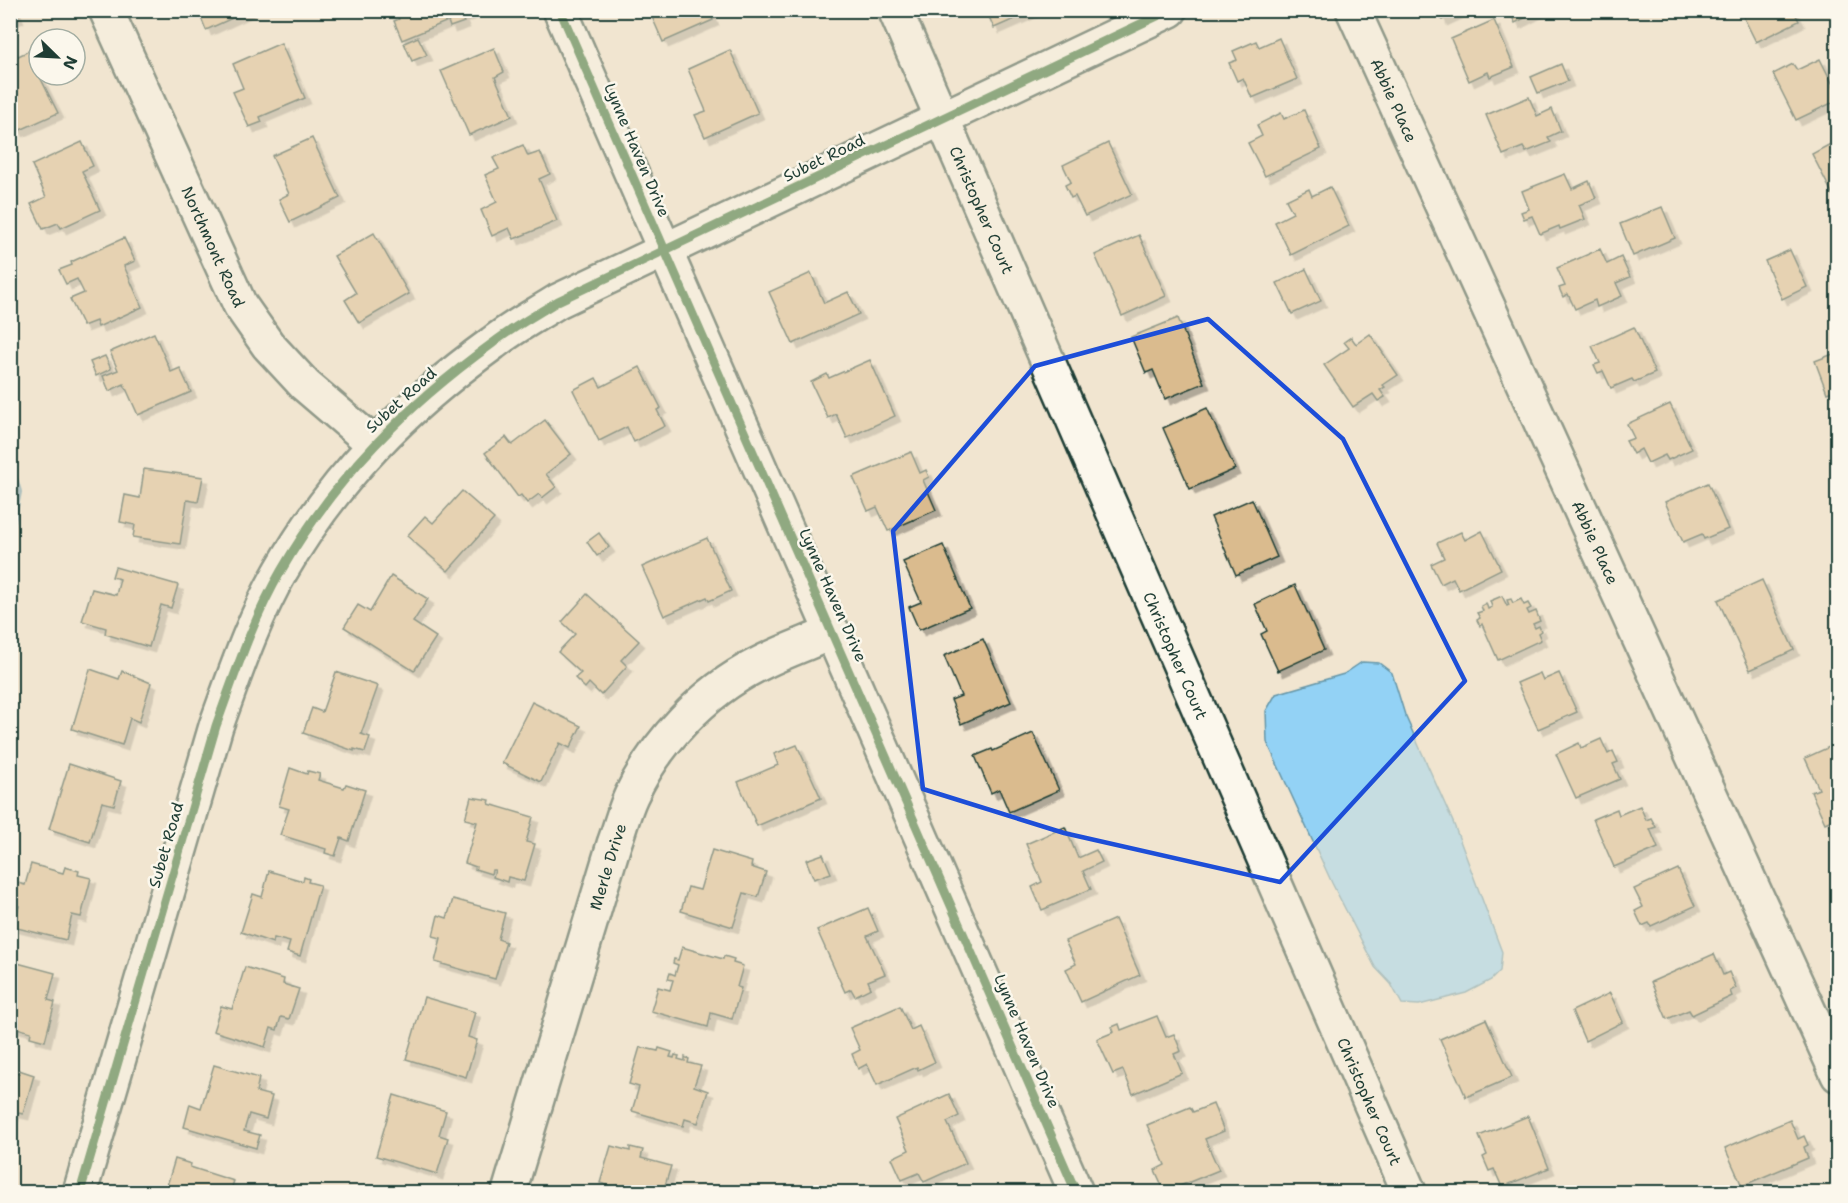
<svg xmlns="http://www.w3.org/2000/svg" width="1848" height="1203" font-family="'Shantell Sans',sans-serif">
	<defs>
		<filter id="shadow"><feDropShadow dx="5.5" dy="5.5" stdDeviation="0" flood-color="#0004"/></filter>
	</defs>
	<rect width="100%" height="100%" fill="#f1e5d0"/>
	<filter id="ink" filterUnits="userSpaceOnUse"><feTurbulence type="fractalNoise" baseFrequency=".0167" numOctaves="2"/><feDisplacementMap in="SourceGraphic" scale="12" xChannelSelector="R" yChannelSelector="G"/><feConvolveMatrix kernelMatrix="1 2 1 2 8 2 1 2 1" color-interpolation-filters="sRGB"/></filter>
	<g filter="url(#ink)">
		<!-- water -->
		<polygon fill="#93d2f5" stroke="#6596a8" stroke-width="1.5" points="1362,662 1379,663 1392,673 1405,715 1453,822 1502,952 1500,971 1491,980 1466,993 1419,1005 1402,1004 1391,984 1375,967 1332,883 1267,742 1266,711 1276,694 1344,674"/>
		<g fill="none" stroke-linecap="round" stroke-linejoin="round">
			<!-- stream -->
			<polyline stroke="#6596a8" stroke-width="10" points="10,468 17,492 10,527"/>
		</g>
		<!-- building -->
		<g fill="#dabb8e" stroke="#1f3d34" stroke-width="1.5" filter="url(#shadow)">
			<polygon points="10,10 15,10 18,17 10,21"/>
			<polygon points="198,10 250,10 206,30"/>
			<polygon points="396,10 477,10 477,11 461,17 464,22 450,27 448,21 402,40 394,21 399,19"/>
			<polygon points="662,10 709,10 713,20 663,42 652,17 663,12"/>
			<polygon points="986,10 1035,10 994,28"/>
			<polygon points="1438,10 1461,10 1461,11 1442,20"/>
			<polygon points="1509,10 1540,10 1515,23"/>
			<polygon points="1740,10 1793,10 1799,21 1756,42"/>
			<polygon points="1494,20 1514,67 1490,77 1488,72 1469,81 1451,39"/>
			<polygon points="418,37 427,55 412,61 404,43"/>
			<polygon points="1279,38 1297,79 1252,98 1243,78 1237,81 1229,63 1237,60 1233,51 1256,41 1259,47"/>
			<polygon points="281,43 305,98 260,117 262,122 249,127 233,92 243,88 233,64"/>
			<polygon points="39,46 39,75 58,113 18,131 13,121 10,122 10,60"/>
			<polygon points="494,48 504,72 495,77 512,116 469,135 441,71"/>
			<polygon points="730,50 758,113 705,137 695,115 706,111 688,69"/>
			<polygon points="1820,59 1838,95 1838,100 1796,120 1773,74 1793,64 1797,70"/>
			<polygon points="1561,64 1568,81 1538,93 1531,77"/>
			<polygon points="1529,97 1537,116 1552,109 1561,131 1548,137 1551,142 1526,152 1523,147 1503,155 1486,115"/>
			<polygon points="1304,110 1321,149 1265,176 1248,143 1262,136 1257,125 1281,113 1284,119"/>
			<polygon points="312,138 340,198 290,222 279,199 289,194 272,156"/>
			<polygon points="82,142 93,166 82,171 100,210 61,228 58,223 43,229 31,204 46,197 32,165"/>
			<polygon points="1834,142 1838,148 1838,198 1835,199 1812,154"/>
			<polygon points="1108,143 1132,194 1085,216 1075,196 1071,198 1065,185 1071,182 1063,165"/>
			<polygon points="523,145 528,156 540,152 550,174 539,179 557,221 514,239 509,228 492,236 481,210 497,202 485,175 499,169 493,158"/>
			<polygon points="1565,174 1572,189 1589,181 1596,198 1579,205 1585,219 1560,229 1559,226 1540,234 1532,216 1524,219 1521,212 1529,209 1522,191"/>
			<polygon points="1330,187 1349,226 1291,255 1275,222 1293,213 1286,200 1309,189 1312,196"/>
			<polygon points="1662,207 1675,238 1633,256 1620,224"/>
			<polygon points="374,233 409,294 359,323 345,300 356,293 334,256"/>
			<polygon points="1139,235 1166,296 1122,316 1095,255"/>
			<polygon points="124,238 135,261 124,266 142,307 98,327 96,321 83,326 70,299 84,293 77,279 66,284 59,270 72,265 71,262"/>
			<polygon points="1600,249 1607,264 1621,257 1630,277 1616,283 1622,296 1597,307 1595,300 1575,309 1568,294 1563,297 1559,288 1565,286 1557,268"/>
			<polygon points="1790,250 1807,287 1782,299 1765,261"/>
			<polygon points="1306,269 1321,301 1292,314 1277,283"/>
			<polygon points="811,273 824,303 848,292 859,314 793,344 769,292"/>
			<polygon points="1178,318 1204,383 1165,399 1153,370 1146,373 1131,337"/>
			<polygon points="1634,327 1655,373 1634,382 1632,379 1611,388 1603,371 1598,373 1594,365 1600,363 1592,346"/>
			<polygon points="154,333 171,372 180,368 191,392 138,415 124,384 109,391 103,376 118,370 110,352"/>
			<polygon points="1370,334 1398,375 1383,385 1385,387 1380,390 1385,397 1378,401 1373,394 1353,407 1324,365 1349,348 1344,342 1351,337 1356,344"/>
			<polygon points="1833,354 1838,366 1838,389 1827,393 1815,361"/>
			<polygon points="105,356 111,369 96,376 90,362"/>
			<polygon points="870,360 895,416 847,438 836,414 828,418 811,382 827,374 829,378"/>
			<polygon points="640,367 661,408 657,410 665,426 634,442 627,427 599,441 573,390 596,378 601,387"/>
			<polygon points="1670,404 1692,449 1668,460 1665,455 1648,463 1641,449 1633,454 1626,441 1634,438 1627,424"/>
			<polygon points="1207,408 1235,469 1190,489 1163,428"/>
			<polygon points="545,420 571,454 546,474 556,487 542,498 539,494 527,503 521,495 518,497 485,453 506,437 512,445"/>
			<polygon points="911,452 920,473 926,470 929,477 923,480 936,510 888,531 877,507 868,511 853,477"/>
			<polygon points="144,469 203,477 198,502 187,500 180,544 133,537 135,525 120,522 125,495 140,498"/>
			<polygon points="1708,483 1728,529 1704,539 1702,534 1683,542 1665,502"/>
			<polygon points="462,491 494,519 448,571 407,536 425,516 433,523"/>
			<polygon points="1252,499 1277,557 1236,575 1211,517"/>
			<polygon points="1482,531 1501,569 1459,590 1453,578 1441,584 1431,564 1444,558 1437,543 1461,532 1465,540"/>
			<polygon points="599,533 609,547 597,556 587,542"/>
			<polygon points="707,538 731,591 709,601 707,597 664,616 642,567"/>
			<polygon points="943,545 970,608 919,630 909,607 921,602 903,562"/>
			<polygon points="115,567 178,585 171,608 161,605 149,647 105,634 106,628 82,621 92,589 116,595 120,579 112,577"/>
			<polygon points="391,576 428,599 413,622 436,637 414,671 344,627 358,605 370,612"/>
			<polygon points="1762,580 1794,650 1750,670 1718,600"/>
			<polygon points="1295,585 1324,650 1278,671 1261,634 1267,631 1255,604"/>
			<polygon points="587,594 639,641 621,660 627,666 601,695 589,683 585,688 575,678 581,673 558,652 575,634 562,622"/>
			<polygon points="1502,596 1507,606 1509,605 1507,600 1511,599 1513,603 1521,599 1524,605 1528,603 1531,608 1527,610 1529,614 1536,611 1540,621 1533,624 1535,628 1539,626 1541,631 1538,633 1541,640 1498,660 1482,624 1480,626 1477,620 1480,618 1477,613 1483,611 1481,606 1486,603 1488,609 1492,607 1490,601"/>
			<polygon points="983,639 1011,702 961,724 951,700 961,696 944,656"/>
			<polygon points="90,669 119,679 122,671 151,683 139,722 130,718 122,745 72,729"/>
			<polygon points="336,672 378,686 361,734 370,737 365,752 354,749 354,751 303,733 312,708 322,712"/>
			<polygon points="1540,673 1543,680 1559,673 1577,712 1538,729 1517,683"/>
			<polygon points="532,702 581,726 570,748 560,743 541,782 502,763"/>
			<polygon points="1033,733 1059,790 1009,812 999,789 991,793 975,756 992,749 993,751"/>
			<polygon points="1601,739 1608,754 1613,751 1618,762 1613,764 1620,779 1576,798 1556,754 1579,743 1581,748"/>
			<polygon points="1838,743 1838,817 1825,823 1811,792 1819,789 1805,758"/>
			<polygon points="797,745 821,798 757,826 738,782 778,765 774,754"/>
			<polygon points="69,764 121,781 114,805 102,802 90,842 49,829"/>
			<polygon points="290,768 307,774 308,771 320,774 318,780 344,788 346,784 365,790 349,841 341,838 335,856 325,853 326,849 280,835 289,809 279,806"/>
			<polygon points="471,797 490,800 489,804 533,817 526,842 535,844 524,881 508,877 507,882 493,877 495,870 492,870 491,874 475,869 476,867 465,863 477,822 465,819"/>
			<polygon points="1640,806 1646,820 1651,818 1656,827 1650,829 1658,848 1614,867 1593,819 1617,809 1619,815"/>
			<polygon points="1065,827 1078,858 1096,850 1102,862 1083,871 1091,889 1042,910 1032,887 1042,882 1026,844"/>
			<polygon points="712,850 752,862 751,867 766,872 758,897 744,893 733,927 681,911 688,887 700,890"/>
			<polygon points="823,854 831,873 814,879 806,860"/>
			<polygon points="31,864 63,873 65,867 79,871 78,875 91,878 81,917 72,915 66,940 13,927 19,906 10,904 11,881 25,885"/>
			<polygon points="1678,869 1695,906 1651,926 1649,923 1642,926 1635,911 1643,907 1634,889"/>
			<polygon points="269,871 303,881 304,877 309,879 308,882 320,885 300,956 287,952 290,942 274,938 273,943 241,932 253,894 262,897"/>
			<polygon points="453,899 505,913 498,939 506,942 495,979 435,962 441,938 433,936 438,915 447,918"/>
			<polygon points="868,908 878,931 867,936 885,974 868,981 871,988 855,996 851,989 845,992 817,930"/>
			<polygon points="1115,919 1140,975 1081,1002 1066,969 1076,964 1065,941"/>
			<polygon points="682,947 723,959 724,956 734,959 733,963 743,966 737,987 741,988 732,1019 711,1013 708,1027 651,1011 658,987 670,990 673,980 668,979 670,973 675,975 678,965 673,963 674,959 678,960"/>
			<polygon points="1714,954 1723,975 1729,972 1736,988 1730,991 1732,996 1692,1015 1689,1010 1667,1019 1651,982"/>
			<polygon points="10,961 55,973 48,1000 55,1002 45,1041 30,1037 31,1032 10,1026"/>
			<polygon points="245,967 284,979 283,984 299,989 289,1019 281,1017 277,1030 271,1028 265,1047 213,1031 221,1006 232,1009"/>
			<polygon points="1610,993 1623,1022 1585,1041 1572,1011"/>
			<polygon points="424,997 475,1012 468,1037 477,1040 466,1077 406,1059"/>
			<polygon points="900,1006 911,1030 919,1026 935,1062 918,1070 917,1067 877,1085 867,1064 858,1069 852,1054 860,1050 850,1028"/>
			<polygon points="1157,1016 1166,1037 1174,1034 1181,1051 1174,1054 1182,1073 1133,1094 1123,1070 1113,1074 1097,1039 1114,1032 1112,1027 1119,1024 1121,1030"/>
			<polygon points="1486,1019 1512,1077 1466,1097 1440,1039"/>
			<polygon points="640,1047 658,1051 659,1048 672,1052 670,1057 674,1058 675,1055 679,1056 678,1059 685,1061 685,1057 689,1059 688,1063 701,1066 694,1086 708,1091 698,1123 685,1119 683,1126 632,1111 639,1087 629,1084"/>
			<polygon points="214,1065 259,1078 256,1092 272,1096 266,1119 249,1114 244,1131 260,1135 256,1148 184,1127 190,1104 201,1108"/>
			<polygon points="19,1070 34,1075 23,1114 14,1112 10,1124 10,1071 19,1073"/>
			<polygon points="949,1094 959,1116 947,1122 966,1163 924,1182 919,1173 902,1180 892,1158 909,1150 895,1119"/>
			<polygon points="394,1095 446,1111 439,1135 448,1138 437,1174 376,1156"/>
			<polygon points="1213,1104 1224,1131 1205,1139 1219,1170 1165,1192 1155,1170 1165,1165 1147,1125 1190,1107 1193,1112"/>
			<polygon points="1528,1116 1549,1168 1502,1187 1494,1169 1489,1171 1483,1157 1487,1155 1479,1136"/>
			<polygon points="1790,1120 1798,1139 1804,1136 1808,1145 1804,1147 1808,1158 1742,1186 1725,1148"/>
			<polygon points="611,1146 630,1151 630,1147 643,1150 641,1158 671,1166 663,1192 608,1192 610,1186 600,1183"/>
			<polygon points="175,1159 191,1164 190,1167 234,1181 230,1192 165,1192"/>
		</g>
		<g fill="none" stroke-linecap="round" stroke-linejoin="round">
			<defs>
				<g id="minor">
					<path id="s1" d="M106,10L240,305L268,345L305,385L374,444"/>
					<polyline points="560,10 1076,1192"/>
					<path id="s2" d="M895,10L1409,1192"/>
					<path id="s3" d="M1353,10L1838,1075"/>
					<path d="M80,1192L216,726C235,674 253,619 281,571C335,477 406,406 493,343C513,327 536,315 558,301L1170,10"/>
					<path id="s4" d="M509,1192L614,844C620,828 624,811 631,796C656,742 704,692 757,665C781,652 808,643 833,632"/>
				</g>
			</defs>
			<!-- minor casing -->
			<use href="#minor" stroke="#1f3d34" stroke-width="38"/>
			<!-- minor -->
			<use href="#minor" stroke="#fbf7ec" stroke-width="33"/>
			<defs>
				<g id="cycleway">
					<polyline points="560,10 1076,1192"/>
					<path d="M80,1192L216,726C235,674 253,619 281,571C335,477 406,406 493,343C513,327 536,315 558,301L1170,10"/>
				</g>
			</defs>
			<!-- cycleway casing -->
			<use href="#cycleway" stroke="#fbf7ec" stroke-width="13"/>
			<!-- cycleway -->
			<use href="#cycleway" stroke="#1b5e20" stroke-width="9"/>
		</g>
	</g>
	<!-- marked area -->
	<path d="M0 0H1848V1203H0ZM1208,319L1343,439L1465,681L1280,882L1064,833L923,789L893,531L1035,366Z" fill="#f1e5d0" fill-opacity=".55" fill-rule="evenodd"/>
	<path fill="none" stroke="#1d4ed8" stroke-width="4.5" stroke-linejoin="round" d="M1208,319L1343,439L1465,681L1280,882L1064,833L923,789L893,531L1035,366Z"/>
	<g text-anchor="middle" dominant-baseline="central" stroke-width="5" stroke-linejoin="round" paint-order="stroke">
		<!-- street labels -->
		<g font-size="16" fill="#1f3d34" stroke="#fbf7ec">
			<text stroke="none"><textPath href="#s3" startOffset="99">Abbie Place</textPath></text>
			<text transform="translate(637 150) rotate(67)">Lynne Haven Drive</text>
			<text transform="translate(824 158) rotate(-26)">Subet Road</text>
			<text stroke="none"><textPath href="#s2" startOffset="218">Christopher Court</textPath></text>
			<text stroke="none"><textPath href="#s1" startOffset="260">Northmont Road</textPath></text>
			<text transform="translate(401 400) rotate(-42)">Subet Road</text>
			<text stroke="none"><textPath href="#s3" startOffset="585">Abbie Place</textPath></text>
			<text transform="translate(833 595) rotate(66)">Lynne Haven Drive</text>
			<text stroke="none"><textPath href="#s2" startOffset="704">Christopher Court</textPath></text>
			<text transform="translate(166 845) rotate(-74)">Subet Road</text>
			<text stroke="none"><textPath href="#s4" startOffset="340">Merle Drive</textPath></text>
			<text transform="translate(1027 1041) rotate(67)">Lynne Haven Drive</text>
			<text stroke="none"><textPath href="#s2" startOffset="1190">Christopher Court</textPath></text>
		</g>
	</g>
	<!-- margin -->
	<rect width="1848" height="1203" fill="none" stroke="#fbf7ec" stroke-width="36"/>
	<rect x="18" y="18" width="1812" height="1167" fill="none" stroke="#1f3d34" stroke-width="2" filter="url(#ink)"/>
	<!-- north arrow -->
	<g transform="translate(57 57) rotate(114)"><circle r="28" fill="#fbf7ec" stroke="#a3ada2" stroke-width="1.5"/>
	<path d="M0-4.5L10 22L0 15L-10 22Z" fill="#1f3d34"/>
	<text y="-9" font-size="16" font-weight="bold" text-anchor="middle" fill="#1f3d34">N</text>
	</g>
</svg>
